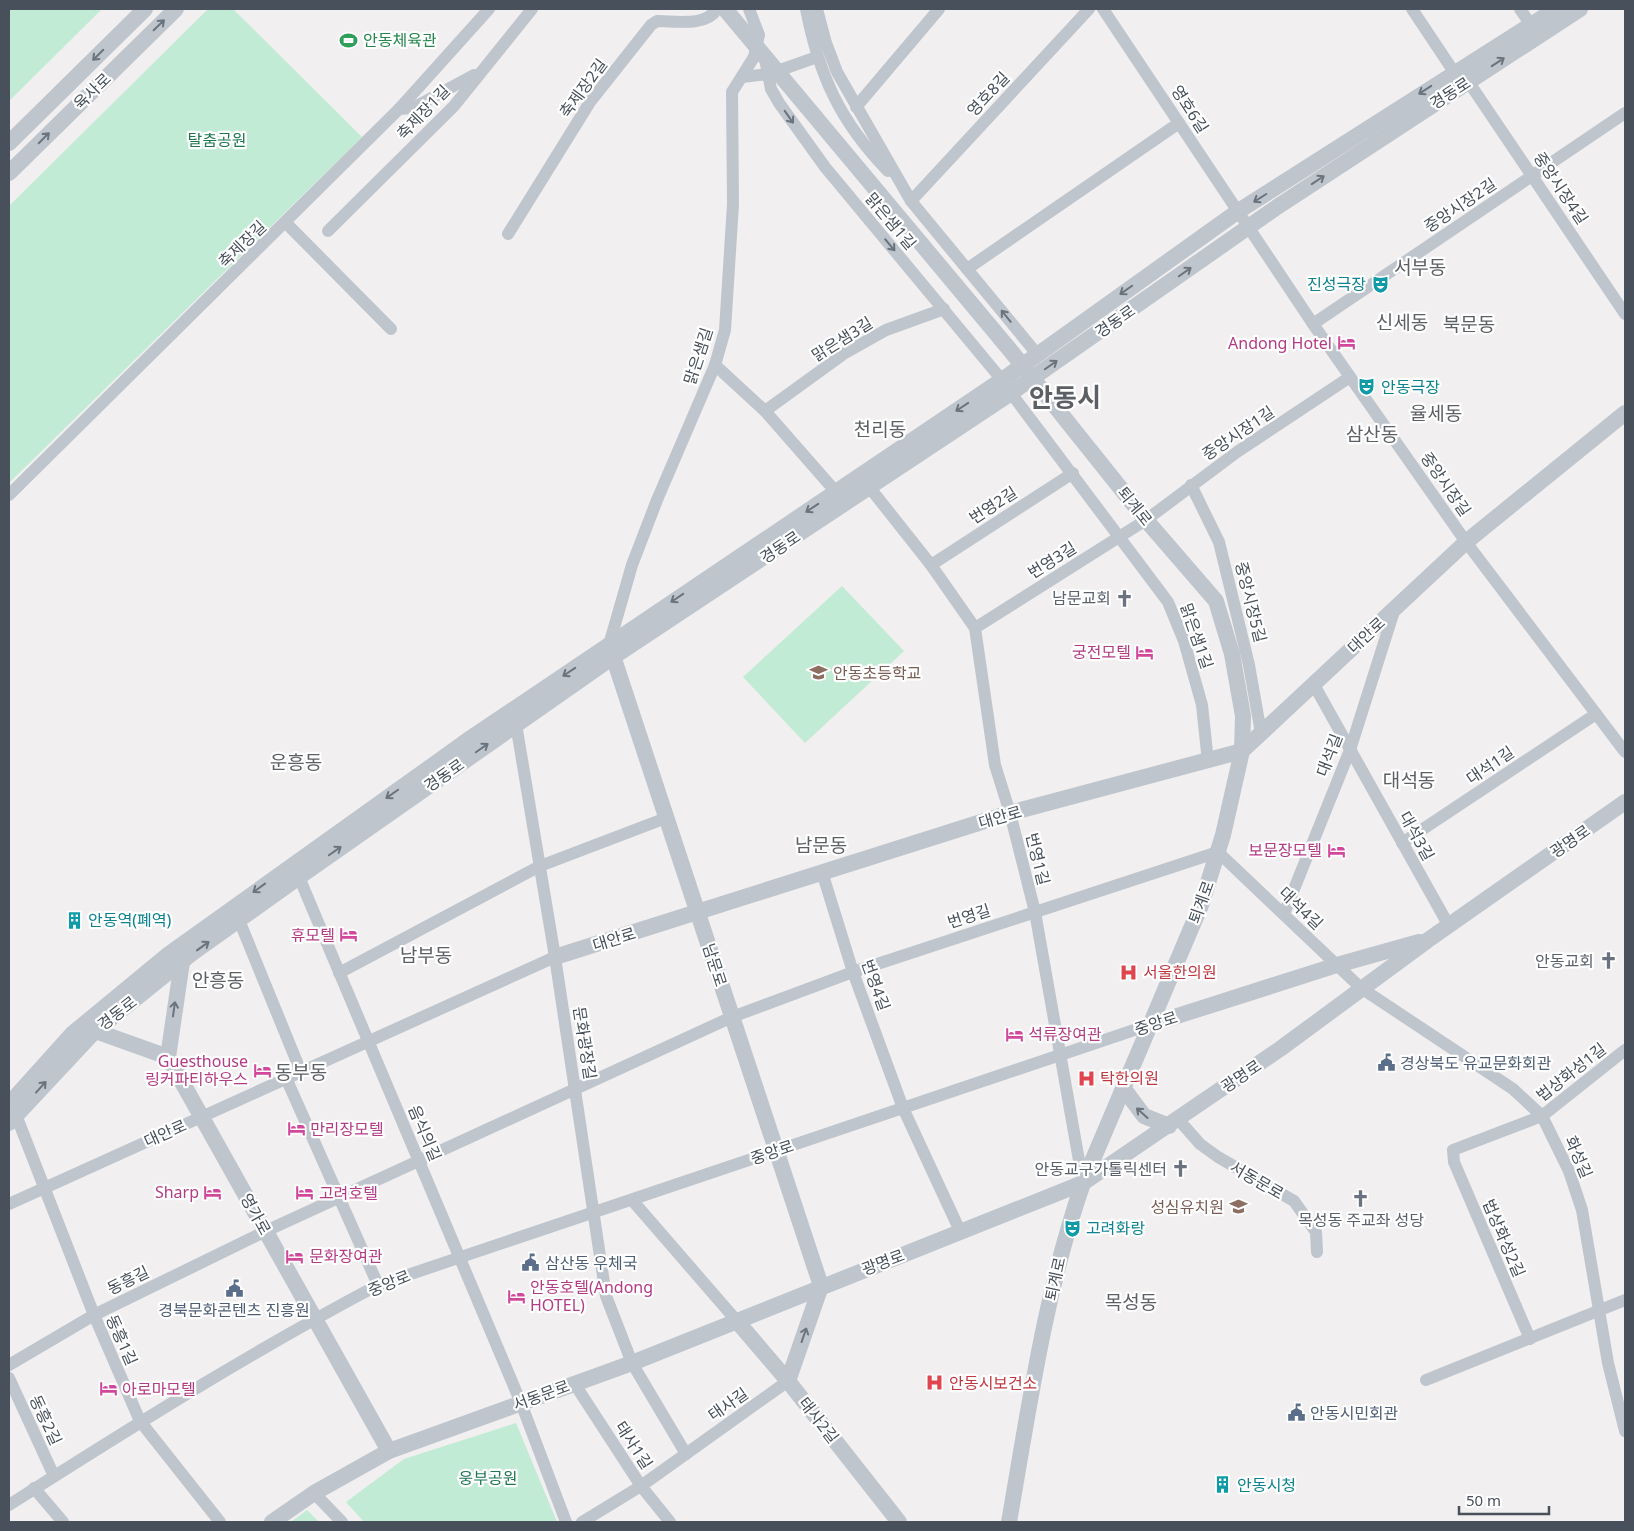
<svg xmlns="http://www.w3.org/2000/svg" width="1634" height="1531" font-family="'Noto Sans','Noto Sans KR',sans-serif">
	<rect width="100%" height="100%" fill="#f1efef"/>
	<!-- green -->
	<g fill="#c1ebd4">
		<polygon points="9,9 102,9 9,101"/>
		<polygon points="208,9 233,9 362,137 9,483 9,206"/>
		<polygon points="842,586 904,651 805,743 743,677"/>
		<polygon points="516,1423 557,1522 364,1522 346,1502 404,1459"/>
		<polygon points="307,1510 319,1522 291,1522"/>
	</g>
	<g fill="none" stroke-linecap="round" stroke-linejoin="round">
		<!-- minor -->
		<g stroke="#bec5cd" stroke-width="12">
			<path d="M806,9C819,75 840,122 888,171"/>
			<polyline points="817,9 826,43 837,72 911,201 1037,354"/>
			<polyline points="1103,9 1313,324 1466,542 1625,752"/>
			<polyline points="1412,9 1454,72"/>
			<polyline points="1520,9 1531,25"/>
			<polyline points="765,59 771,89 779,103 825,167 1002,380"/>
			<polyline points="742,77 769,74 817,57"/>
			<polyline points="1468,81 1625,314"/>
			<polyline points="856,107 939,9"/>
			<polyline points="399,109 413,108 474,75"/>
			<polyline points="911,201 1089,9"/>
			<polyline points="286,223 391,329"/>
			<polyline points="328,231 454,106 532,9"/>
			<path d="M508,234L590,102L651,25L657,21C675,21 706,27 717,9"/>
			<polyline points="967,269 1179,123"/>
			<polyline points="1313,324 1625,113"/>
			<polyline points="715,365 765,411 836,492"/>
			<polyline points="1011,393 1168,602 1184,641 1202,705 1208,762"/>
			<polyline points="765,411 845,353 886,330 944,309"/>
			<polyline points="1191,485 1219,542 1249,665 1261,733"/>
			<polyline points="870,488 931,565 975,628 995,765 1010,813 1035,912 1083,1183"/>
			<polyline points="9,495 399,109 489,9"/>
			<polyline points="931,565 1073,473"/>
			<polyline points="975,628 1146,520 1237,452 1350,377"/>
			<polyline points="609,645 632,565 657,500 715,365 725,330 733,204 732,92 754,57 759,35 749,9"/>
			<polyline points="1313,683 1449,926"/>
			<polyline points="516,724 555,957 606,1296 632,1363 686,1454"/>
			<polyline points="1402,843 1596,714"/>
			<polyline points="822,872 853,972 903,1108 960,1231"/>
			<polyline points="299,877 521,1403 566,1522"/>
			<polyline points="1284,914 1350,750 1395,608"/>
			<polyline points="239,920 301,1072"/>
			<polyline points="339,973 540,866 666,818"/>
			<polyline points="286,1078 378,1285"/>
			<polyline points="16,1115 94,1315 140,1421 220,1522"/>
			<polyline points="1178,1119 1200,1144 1218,1157 1294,1201 1316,1232 1317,1252"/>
			<polyline points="632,1200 736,1320"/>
			<polyline points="9,1204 555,957"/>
			<polyline points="1530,1339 1454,1162 1453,1150 1542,1116 1625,1050"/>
			<polyline points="9,1365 94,1315 266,1231 732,1017 853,972 1218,852 1361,988 1513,1089 1542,1116 1569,1171 1582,1210 1608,1363 1625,1431"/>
			<polyline points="9,1378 54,1476"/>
			<polyline points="1426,1380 1625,1300"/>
			<polyline points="574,1383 641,1486 670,1522"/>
			<polyline points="34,1488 63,1522"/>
			<polyline points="314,1493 342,1522"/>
			<path d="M9,1505C130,1428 251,1352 378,1285L1152,1024"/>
			<polyline points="582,1522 641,1486 788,1381"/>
		</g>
		<!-- tertiary -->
		<g stroke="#bec5cd" stroke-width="16">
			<path d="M725,9L1010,350L1146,520L1216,601L1232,654L1243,716L1242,751L1223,835L1201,905L1083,1183C1045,1292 1029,1408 1009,1522"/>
			<polyline points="9,143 145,9"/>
			<polyline points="9,173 176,9"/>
			<polyline points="610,647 821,1286"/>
			<polyline points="555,957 1010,813 1242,751 1466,542 1625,413"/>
			<polyline points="1152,1024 1337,965 1419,942"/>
			<polyline points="87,1028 168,1057 389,1451"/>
			<polyline points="168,1057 182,962"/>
			<polyline points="1124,1089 1144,1116 1169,1126"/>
			<polyline points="9,1104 72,1034 169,954 468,740 1002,380 1237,212 1556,9"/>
			<polyline points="9,1123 94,1032 191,954 299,877 613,657 1011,393 1277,207 1580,9"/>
			<polyline points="736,1320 788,1381 899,1522"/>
			<polyline points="788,1381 821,1286"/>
			<polyline points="272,1522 314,1493 389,1451 632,1363 1083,1183 1280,1049 1428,940 1625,802"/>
		</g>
	</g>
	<!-- one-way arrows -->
	<defs><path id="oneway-shaft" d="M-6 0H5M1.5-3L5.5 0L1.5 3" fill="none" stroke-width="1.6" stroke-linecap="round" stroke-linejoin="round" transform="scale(1.25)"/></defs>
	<g stroke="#6b747d">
		<use href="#oneway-shaft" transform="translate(159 25) rotate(-44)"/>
		<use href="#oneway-shaft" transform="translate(98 55) rotate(135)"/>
		<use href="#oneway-shaft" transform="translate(1498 62) rotate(-33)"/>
		<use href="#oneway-shaft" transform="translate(1425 90) rotate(147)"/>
		<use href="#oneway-shaft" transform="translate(789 117) rotate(55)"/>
		<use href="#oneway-shaft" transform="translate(44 138) rotate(-45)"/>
		<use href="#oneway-shaft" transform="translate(1318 180) rotate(-34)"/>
		<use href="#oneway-shaft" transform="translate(1260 198) rotate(148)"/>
		<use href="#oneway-shaft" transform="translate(890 245) rotate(50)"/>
		<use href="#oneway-shaft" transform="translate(1185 272) rotate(-35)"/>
		<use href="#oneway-shaft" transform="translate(1126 290) rotate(145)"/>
		<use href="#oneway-shaft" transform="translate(1006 316) rotate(-129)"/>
		<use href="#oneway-shaft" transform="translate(1051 365) rotate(-35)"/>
		<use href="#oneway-shaft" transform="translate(962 407) rotate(146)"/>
		<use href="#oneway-shaft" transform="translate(812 508) rotate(146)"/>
		<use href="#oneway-shaft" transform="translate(677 598) rotate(146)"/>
		<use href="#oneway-shaft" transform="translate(569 672) rotate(146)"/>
		<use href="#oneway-shaft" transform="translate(482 748) rotate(-35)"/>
		<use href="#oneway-shaft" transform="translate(392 794) rotate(145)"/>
		<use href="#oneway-shaft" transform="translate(335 851) rotate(-35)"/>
		<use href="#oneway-shaft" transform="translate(259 888) rotate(144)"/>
		<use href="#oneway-shaft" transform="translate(203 946) rotate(-36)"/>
		<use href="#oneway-shaft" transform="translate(174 1009) rotate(-82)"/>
		<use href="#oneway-shaft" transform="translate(41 1087) rotate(-48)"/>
		<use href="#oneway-shaft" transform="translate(1142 1113) rotate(-138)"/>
		<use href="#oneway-shaft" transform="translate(804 1335) rotate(-71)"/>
	</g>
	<!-- icons -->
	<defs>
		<symbol id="stadium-bare" viewBox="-9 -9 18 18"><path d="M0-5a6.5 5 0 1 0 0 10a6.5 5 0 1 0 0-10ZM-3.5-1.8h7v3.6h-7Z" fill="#2e9e5b" stroke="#fff" stroke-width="2.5" paint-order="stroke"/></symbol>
		<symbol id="theatre-bare" viewBox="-9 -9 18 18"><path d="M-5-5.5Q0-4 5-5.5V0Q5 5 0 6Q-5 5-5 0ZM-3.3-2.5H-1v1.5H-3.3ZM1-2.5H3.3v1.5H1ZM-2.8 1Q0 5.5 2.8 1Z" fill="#0f9aa8" stroke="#fff" stroke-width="2.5" paint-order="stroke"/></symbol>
		<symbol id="hotel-bare" viewBox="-9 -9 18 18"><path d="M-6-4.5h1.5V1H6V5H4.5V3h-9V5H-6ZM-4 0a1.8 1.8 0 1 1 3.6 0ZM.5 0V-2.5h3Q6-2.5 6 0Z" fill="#d1479c" stroke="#fff" stroke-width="2.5" paint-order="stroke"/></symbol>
		<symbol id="church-bare" viewBox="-9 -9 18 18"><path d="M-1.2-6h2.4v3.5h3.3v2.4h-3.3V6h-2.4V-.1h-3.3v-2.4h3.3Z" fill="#6b7280" stroke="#fff" stroke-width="2.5" paint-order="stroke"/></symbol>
		<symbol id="school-bare" viewBox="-9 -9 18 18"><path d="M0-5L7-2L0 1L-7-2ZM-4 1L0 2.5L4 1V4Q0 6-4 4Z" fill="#8d6e63" stroke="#fff" stroke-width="2.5" paint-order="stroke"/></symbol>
		<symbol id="building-bare" viewBox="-9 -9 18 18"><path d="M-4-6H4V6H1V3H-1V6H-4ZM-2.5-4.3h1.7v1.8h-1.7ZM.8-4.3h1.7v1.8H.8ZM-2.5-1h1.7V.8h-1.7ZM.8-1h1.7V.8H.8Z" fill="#0f9aa8" stroke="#fff" stroke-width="2.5" paint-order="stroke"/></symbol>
		<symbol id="hospital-bare" viewBox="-9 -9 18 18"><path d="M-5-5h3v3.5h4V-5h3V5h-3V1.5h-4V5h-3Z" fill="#e0444e" stroke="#fff" stroke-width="2.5" paint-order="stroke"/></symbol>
		<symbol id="civic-bare" viewBox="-9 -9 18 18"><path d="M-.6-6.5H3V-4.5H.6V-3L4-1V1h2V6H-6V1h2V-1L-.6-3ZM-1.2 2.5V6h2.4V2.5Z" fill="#5c6f8a" stroke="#fff" stroke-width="2.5" paint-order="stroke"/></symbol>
	</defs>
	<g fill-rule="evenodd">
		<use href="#stadium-bare" x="336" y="28" width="25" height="25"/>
		<use href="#theatre-bare" x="1368" y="272" width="25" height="25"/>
		<use href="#hotel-bare" x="1334" y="330" width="25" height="25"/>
		<use href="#theatre-bare" x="1354" y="374" width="25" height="25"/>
		<use href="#church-bare" x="1112" y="586" width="25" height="25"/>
		<use href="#hotel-bare" x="1132" y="640" width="25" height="25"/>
		<use href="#school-bare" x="806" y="660" width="25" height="25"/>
		<use href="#hotel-bare" x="1324" y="838" width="25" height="25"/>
		<use href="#building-bare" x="62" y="908" width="25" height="25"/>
		<use href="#hotel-bare" x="336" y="922" width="25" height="25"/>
		<use href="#church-bare" x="1596" y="948" width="25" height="25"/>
		<use href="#hospital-bare" x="1116" y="960" width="25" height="25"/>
		<use href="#hotel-bare" x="1002" y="1022" width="25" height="25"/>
		<use href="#civic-bare" x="1374" y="1050" width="25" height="25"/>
		<use href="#hotel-bare" x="250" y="1058" width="25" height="25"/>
		<use href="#hospital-bare" x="1074" y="1066" width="25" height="25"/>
		<use href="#hotel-bare" x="284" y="1116" width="25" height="25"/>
		<use href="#church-bare" x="1168" y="1156" width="25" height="25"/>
		<use href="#hotel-bare" x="200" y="1180" width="25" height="25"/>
		<use href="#hotel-bare" x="292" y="1180" width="25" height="25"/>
		<use href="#church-bare" x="1348" y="1186" width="25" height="25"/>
		<use href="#school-bare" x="1226" y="1194" width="25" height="25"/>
		<use href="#theatre-bare" x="1060" y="1216" width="25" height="25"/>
		<use href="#hotel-bare" x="282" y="1244" width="25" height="25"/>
		<use href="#civic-bare" x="518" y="1250" width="25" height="25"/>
		<use href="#civic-bare" x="222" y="1276" width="25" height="25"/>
		<use href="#hotel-bare" x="504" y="1284" width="25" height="25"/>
		<use href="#hospital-bare" x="922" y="1370" width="25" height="25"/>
		<use href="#hotel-bare" x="96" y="1376" width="25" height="25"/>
		<use href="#civic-bare" x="1284" y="1400" width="25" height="25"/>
		<use href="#building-bare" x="1210" y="1472" width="25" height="25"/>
	</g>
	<g text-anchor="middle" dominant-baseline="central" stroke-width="4.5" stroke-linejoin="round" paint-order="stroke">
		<!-- leisure labels -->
		<g font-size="16" fill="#27864d" stroke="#fff" text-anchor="start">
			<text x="363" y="40">안동체육관</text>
		</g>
		<!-- street labels -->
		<g font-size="16" fill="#48515b" stroke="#fff">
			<text transform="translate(583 88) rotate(-54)">축제장2길</text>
			<text transform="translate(92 91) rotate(-44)">육사로</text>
			<text transform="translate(1450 93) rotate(-33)">경동로</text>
			<text transform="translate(988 94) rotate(-47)">영호8길</text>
			<text transform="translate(1190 109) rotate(57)">영호6길</text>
			<text transform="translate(423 112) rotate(-46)">축제장1길</text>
			<text transform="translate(1561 188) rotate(56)">중앙시장4길</text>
			<text transform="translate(1460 205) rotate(-34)">중앙시장2길</text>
			<text transform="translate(891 221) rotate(50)">맑은샘1길</text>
			<text transform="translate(242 244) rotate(-44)">축제장길</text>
			<text transform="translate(1115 321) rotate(-35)">경동로</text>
			<text transform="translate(842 339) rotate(-32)">맑은샘3길</text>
			<text transform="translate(698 356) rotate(-72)">맑은샘길</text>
			<text transform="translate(1238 433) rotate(-34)">중앙시장1길</text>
			<text transform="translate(1446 484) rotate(55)">중앙시장길</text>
			<text transform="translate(993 505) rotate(-33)">번영2길</text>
			<text transform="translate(1135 506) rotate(51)">퇴계로</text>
			<text transform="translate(780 547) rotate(-34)">경동로</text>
			<text transform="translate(1052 560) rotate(-32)">번영3길</text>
			<text transform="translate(1251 602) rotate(76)">중앙시장5길</text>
			<text transform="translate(1366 635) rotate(-43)">대안로</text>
			<text transform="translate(1197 636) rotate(71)">맑은샘1길</text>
			<text transform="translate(1329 755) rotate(-69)">대석길</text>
			<text transform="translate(1490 765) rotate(-34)">대석1길</text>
			<text transform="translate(444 775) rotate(-35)">경동로</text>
			<text transform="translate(1000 817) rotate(-16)">대안로</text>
			<text transform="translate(1417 836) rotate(61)">대석3길</text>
			<text transform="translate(1570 841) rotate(-35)">광명로</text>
			<text transform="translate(1038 859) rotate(76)">번영1길</text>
			<text transform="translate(1201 902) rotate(-70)">퇴계로</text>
			<text transform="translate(1301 908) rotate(44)">대석4길</text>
			<text transform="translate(969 916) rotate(-18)">번영길</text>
			<text transform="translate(614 939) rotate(-17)">대안로</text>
			<text transform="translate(715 965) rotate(72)">남문로</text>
			<text transform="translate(876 985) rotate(70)">번영4길</text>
			<text transform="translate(117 1013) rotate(-38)">경동로</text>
			<text transform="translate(1156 1023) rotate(-18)">중앙로</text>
			<text transform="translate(585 1043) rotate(81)">문화광장길</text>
			<text transform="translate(1571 1072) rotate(-38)">법상화성1길</text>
			<text transform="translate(1241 1076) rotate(-34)">광명로</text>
			<text transform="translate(165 1133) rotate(-24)">대안로</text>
			<text transform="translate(425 1133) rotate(67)">음식의길</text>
			<text transform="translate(772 1152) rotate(-19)">중앙로</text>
			<text transform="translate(1579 1157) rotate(67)">화성길</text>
			<text transform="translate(1257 1180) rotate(30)">서동문로</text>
			<text transform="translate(256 1214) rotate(61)">영가로</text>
			<text transform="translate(1504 1238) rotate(67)">법상화성2길</text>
			<text transform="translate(883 1262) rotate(-21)">광명로</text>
			<text transform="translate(1055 1279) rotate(-78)">퇴계로</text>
			<text transform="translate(128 1280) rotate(-26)">동흥길</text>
			<text transform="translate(389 1283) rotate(-22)">중앙로</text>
			<text transform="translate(122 1340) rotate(66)">동흥1길</text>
			<text transform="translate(541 1395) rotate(-20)">서동문로</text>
			<text transform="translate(728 1404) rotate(-35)">태사길</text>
			<text transform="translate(46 1420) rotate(65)">동흥2길</text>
			<text transform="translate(819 1420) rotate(52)">태사2길</text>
			<text transform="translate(634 1445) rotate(57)">태사1길</text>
		</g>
		<!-- park labels -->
		<g font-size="16" fill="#1e7751" stroke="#fff">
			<text x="217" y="140">탈춤공원</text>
			<text x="488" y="1478">웅부공원</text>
		</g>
		<!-- culture labels -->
		<g font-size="16" fill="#0d838f" stroke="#fff" text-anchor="start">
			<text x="1366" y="284" text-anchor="end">진성극장</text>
			<text x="1381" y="387">안동극장</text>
			<text x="88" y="920">안동역(폐역)</text>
			<text x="1086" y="1228">고려화랑</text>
			<text x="1237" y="1485">안동시청</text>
		</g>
		<!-- hotel labels -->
		<g font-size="16" fill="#b23c85" stroke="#fff" text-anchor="end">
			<text x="1332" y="343">Andong Hotel</text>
			<text x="1131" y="652">궁전모텔</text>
			<text x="1322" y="850">보문장모텔</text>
			<text x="335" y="935">휴모텔</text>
			<text x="1028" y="1034" text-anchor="start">석류장여관</text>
			<text x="248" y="1061">Guesthouse<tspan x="248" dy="18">링커파티하우스</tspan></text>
			<text x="310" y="1129" text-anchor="start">만리장모텔</text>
			<text x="199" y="1192">Sharp</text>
			<text x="319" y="1193" text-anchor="start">고려호텔</text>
			<text x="309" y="1256" text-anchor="start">문화장여관</text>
			<text x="530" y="1287" text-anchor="start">안동호텔(Andong<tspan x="530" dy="18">HOTEL)</tspan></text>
			<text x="122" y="1389" text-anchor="start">아로마모텔</text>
		</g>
		<!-- worship labels -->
		<g font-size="16" fill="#5b616d" stroke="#fff" text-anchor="end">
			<text x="1111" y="598">남문교회</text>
			<text x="1594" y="961">안동교회</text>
			<text x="1167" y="1169">안동교구가톨릭센터</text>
			<text x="1361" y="1220" text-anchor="middle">목성동 주교좌 성당</text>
		</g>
		<!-- education labels -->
		<g font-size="16" fill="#785e54" stroke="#fff" text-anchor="start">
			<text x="833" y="673">안동초등학교</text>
			<text x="1224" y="1207" text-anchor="end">성심유치원</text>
		</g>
		<!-- health labels -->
		<g font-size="16" fill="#be3a42" stroke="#fff" text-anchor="start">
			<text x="1143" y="972">서울한의원</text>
			<text x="1100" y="1078">탁한의원</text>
			<text x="949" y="1383">안동시보건소</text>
		</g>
		<!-- service labels -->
		<g font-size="16" fill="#4e5e75" stroke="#fff" text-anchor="start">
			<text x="1400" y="1063">경상북도 유교문화회관</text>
			<text x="545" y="1263">삼산동 우체국</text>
			<text x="234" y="1310" text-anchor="middle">경북문화콘텐츠 진흥원</text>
			<text x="1310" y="1413">안동시민회관</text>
		</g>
		<!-- quarter labels -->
		<g font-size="19" fill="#5c5f63" stroke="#fff">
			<text x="1420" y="267">서부동</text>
			<text x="1402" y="322">신세동</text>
			<text x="1469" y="324">북문동</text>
			<text x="1436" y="413">율세동</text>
			<text x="880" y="429">천리동</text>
			<text x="1372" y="434">삼산동</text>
			<text x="296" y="762">운흥동</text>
			<text x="1409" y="780">대석동</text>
			<text x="821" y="845">남문동</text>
			<text x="426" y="955">남부동</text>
			<text x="218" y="980">안흥동</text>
			<text x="301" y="1072">동부동</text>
			<text x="1131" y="1302">목성동</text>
		</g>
		<!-- town labels -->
		<g font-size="26" font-weight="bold" fill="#5c5f63" stroke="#fff">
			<text x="1065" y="397">안동시</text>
		</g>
	</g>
	<!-- border -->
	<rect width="1634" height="1531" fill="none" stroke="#48515b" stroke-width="20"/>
	<!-- scale -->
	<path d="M1459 1506v8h90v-8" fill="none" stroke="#48515b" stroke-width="2.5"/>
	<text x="1466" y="1506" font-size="15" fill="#48515b" stroke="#ffffff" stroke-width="4" paint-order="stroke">50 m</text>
</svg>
